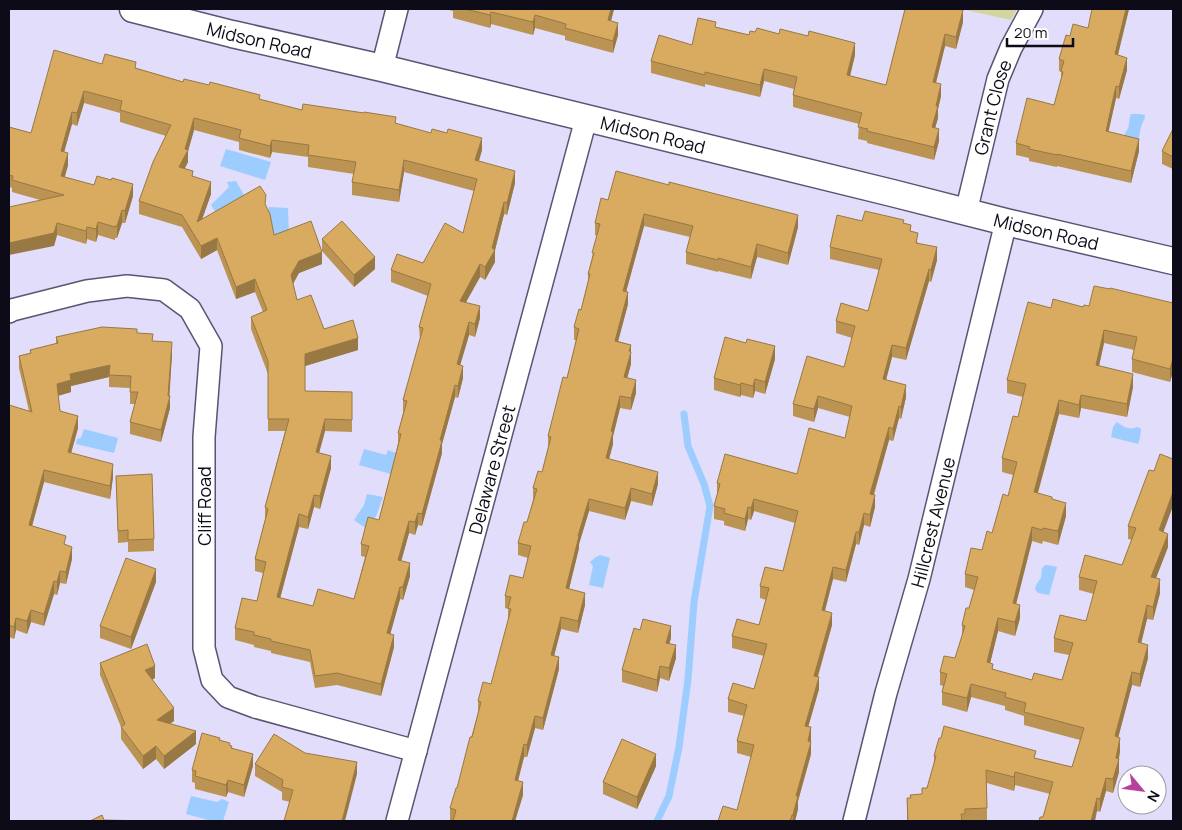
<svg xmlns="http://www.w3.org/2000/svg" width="1182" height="830" font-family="Manrope,sans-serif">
	<rect width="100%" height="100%" fill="#e1ddfa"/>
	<!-- green -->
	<polygon fill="#d3d59d" points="961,9 1017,9 1011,20"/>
	<!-- water -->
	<g fill="#9dccfe">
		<path d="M1131,114H1140L1145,115C1144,124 1145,116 1142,124C1139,132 1140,139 1136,147L1126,143L1125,133C1131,127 1128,120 1131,114Z"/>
		<polygon points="226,149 271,162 265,180 220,166"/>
		<polygon points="236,181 245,197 217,214 211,205 229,187 227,182"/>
		<polygon points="269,207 288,208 289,238 273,239 267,218"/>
		<path d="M1117,422C1125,428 1129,430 1138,427L1141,429L1140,438L1138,444L1111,437L1113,427L1116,423Z"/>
		<polygon points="84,429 118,438 114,453 76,444 77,439 81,438"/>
		<polygon points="364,449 386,455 388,450 396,453 391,474 359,465"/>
		<polygon points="367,494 383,497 376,516 367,529 354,520 364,505"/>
		<polygon points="600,555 610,558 603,588 589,585 593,566 590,562 596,557"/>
		<polygon points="1045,565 1047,565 1057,567 1049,595 1038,593 1035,589 1036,585 1041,578 1042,568"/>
		<polygon points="191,796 217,802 222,799 229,802 223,821 212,821 186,814"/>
	</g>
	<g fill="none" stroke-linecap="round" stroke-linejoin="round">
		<!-- stream -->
		<polyline stroke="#9dccfe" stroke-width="7" points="657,821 669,796 679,747 688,679 694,602 710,506 704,484 688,446 684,414"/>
		<defs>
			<g id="minor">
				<polyline points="382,68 397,9"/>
				<path id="s1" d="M966,212L998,79L1011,48L1032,9"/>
				<polyline points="9,312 12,310 87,291 127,286 164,290 190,309 211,346 204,437 204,648 212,680 228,697 255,707 416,751"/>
				<path id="s2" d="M397,821L586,119"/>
				<path id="s3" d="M854,821L886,693L919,579L1006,222"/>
			</g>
			<g id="tertiary">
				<path id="s4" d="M133,9L232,34L382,68L892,193L1006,222L1173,261"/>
			</g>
		</defs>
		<!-- minor casing -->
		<use href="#minor" stroke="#595472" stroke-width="24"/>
		<!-- tertiary casing -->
		<use href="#tertiary" stroke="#595472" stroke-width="29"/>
		<!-- minor -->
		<use href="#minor" stroke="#fff" stroke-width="21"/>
		<!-- tertiary -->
		<use href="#tertiary" stroke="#fff" stroke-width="26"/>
	</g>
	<!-- wall -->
	<g fill="#bb9353" fill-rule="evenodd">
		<polygon points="445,9 614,9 611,21 618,35 613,53 565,40 565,36 535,28 533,35 491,24 490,28 453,18 453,11"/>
		<polygon points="905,9 963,22 956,49 945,46 936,83 941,96 938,109 938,118 935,128 939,141 934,160 867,143 867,141 858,139 859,124 793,107 793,95 794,89 764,81 760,97 705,84 705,87 651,73 651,61 692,45 716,27 749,35 855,55 850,76 886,85"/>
		<polygon points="1129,9 1118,55 1127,70 1119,99 1116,98 1108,132 1139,151 1131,183 1057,166 1057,167 1029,161 1029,158 1016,155 1016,143 1054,105 1061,80 1061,72 1059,71 1059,59 1070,36"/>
		<path d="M102,64L136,68L183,82L302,110L396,124L482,150L479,161L515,183L507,215L504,214L495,250V262L485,280L480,277L466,302L480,318L475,337L469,335L460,365L463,378L458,398L455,397L442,444V453L422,526L418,525L415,535L409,533L401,561L410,576L403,600L400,599L390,634L394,647L381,696L337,685L315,688L310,662L271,653V651L254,647V645L235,640V628L257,601L263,573L255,571V559L265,520V507L285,431H268V374L251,329V317L263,312L255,292L236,299L217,250L201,259L182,227L139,214V201L166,136L120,122V113L84,103L77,126L72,124L64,152L68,165L65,177L133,196L125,223H122L117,238H115V240L98,235L96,242L87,239L86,244L57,235L54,246L40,200L12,192V188L9,187V127L31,133ZM194,130L239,142V150L270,158L272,152L308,157V167L354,174L352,182V195L399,202L404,172L474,191L463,233L423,263L391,270V282L428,296L419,327L420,340L403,400V413L398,433V444L379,520L361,544V556L365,557L354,599L313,606L280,598L299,527L308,529L314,507L320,509L331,468L319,453L325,431L352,432V392L305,391V366L358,350L324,329L297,300L293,284L299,273L322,264L274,235L266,206L202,219L211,194L185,168L188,162V151Z"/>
		<polygon points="1173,129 1173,169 1162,164 1162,151"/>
		<polygon points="608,200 798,227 788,265 757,257 751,279 718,271 718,272 686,264 686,252 690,237 644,226 626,292 628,304 618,341 631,345 631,364 627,378 636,393 631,410 620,408 613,436 613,444 609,459 658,484 652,506 631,501 625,520 589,511 579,544 579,548 569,589 585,605 578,633 561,629 554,656 559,669 543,730 535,728 527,757 524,757 518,781 523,795 515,821 453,821 450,820 450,808 457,788 478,713 478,701 491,684 508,621 508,609 505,608 505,596 523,578 528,558 518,555 518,543 527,522 533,500 533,488 542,472 548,448 548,436 567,378 576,340 574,340 574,327 581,310 588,281 588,274 597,236 595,235 595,223"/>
		<polygon points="862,221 904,224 911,231 918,243 937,260 931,282 929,281 906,360 892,357 886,380 906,397 901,419 899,418 893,441 889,440 874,495 875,507 870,527 864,525 859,545 856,544 846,582 833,579 825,610 832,625 818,677 819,689 808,727 811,740 811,754 798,801 798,809 795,821 718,821 737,810 751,757 737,753 737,741 744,716 728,712 728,699 754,689 764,656 732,648 732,636 759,625 766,600 760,598 760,586 783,571 795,523 754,511 751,520 748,519 745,531 724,525 724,521 714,519 714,506 717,496 717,483 797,474 845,438 850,417 818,408 814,422 793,416 793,404 844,367 852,338 836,333 836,321 868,311 879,270 830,259 830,247"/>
		<polygon points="322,239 375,269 354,287 322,251"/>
		<polygon points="1173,303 1170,382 1132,372 1132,359 1134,350 1104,343 1099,366 1133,387 1127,417 1081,408 1079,418 1059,414 1038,493 1052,499 1066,516 1058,545 1043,541 1042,544 1032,541 1016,604 1020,618 1015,636 998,631 990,663 993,670 1032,680 1062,680 1069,655 1054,652 1054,638 1086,621 1094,594 1079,590 1079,577 1122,565 1132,540 1128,539 1128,526 1164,532 1168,547 1156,578 1160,593 1153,620 1147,619 1141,643 1148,658 1140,687 1132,685 1118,737 1120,751 1119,759 1119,772 1113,793 1106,791 1100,812 1097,811 1043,817 1050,794 1015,785 1014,791 987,783 987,821 907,821 907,798 910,798 922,794 927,788 934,763 934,756 1036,758 1072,767 1080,740 1024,725 1024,716 1005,710 1005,706 971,697 967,712 942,705 942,692 943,686 940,685 940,672 955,658 962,636 962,625 969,608 974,590 965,587 965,574 982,550 992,533 1008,496 1013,475 1002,472 1002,458 1018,417 1023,397 1007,393 1007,380 1051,308"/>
		<polygon points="137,333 153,341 172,354 169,396 170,408 161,442 130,434 130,422 135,404 130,404 130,388 109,387 109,377 71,386 71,392 58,396 60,411 78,428 71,453 113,477 110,499 44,482 32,526 66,545 72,559 66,584 60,583 57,595 54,594 44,626 31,622 27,634 16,630 14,639 9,637 9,405 29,411 19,368 19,356 30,353 30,350 56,344 56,337"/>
		<polygon points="775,359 765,394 755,391 753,398 741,395 740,397 714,390 714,378"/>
		<polygon points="116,476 154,539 154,551 128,552 128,542 118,543"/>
		<polygon points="156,582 131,649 100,638 100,626"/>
		<polygon points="671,638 669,644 676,658 669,681 660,678 657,692 622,682 622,670"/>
		<polygon points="100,663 155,678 152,680 174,721 170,724 196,744 164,769 156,759 143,769 121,739 121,727 100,675"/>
		<polygon points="220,741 230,746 253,766 244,797 228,792 226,797 195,789 195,783 192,782 192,770"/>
		<polygon points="305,753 357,774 290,802 282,800 282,792 255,776 255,764"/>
		<polygon points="656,766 637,809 603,794 603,782"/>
	</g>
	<!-- shaded-wall -->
	<g fill="#987843">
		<polygon points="611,9 614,9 608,32 608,20"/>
		<polygon points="1126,9 1129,9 1115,66 1115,54"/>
		<polygon points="963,10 963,22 956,49 956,37"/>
		<polygon points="491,12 491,24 490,28 490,15"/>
		<polygon points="535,15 535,28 533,35 533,22"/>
		<polygon points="618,23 618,35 613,53 613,41"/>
		<polygon points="945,34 945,46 933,94 933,82"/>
		<polygon points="855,43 855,55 847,88 847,75"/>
		<polygon points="1127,58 1127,70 1119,99 1119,87"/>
		<polygon points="764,69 764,81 760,97 760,85"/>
		<polygon points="941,84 941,96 938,109 938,118 932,139 932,127 936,106"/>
		<polygon points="1116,86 1116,98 1106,143 1106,131"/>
		<polygon points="84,91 84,103 77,126 77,113"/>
		<polygon points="72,112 72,124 61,163 61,151"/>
		<polygon points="194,118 194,130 188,151 188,162 179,179 179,167"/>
		<polygon points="939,129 939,141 934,160 934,147"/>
		<polygon points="482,138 482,150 475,173 475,160"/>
		<polygon points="1139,139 1139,151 1131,183 1131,171"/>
		<polygon points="272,140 272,152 270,158 270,146"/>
		<polygon points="68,153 68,165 61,189 61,176"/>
		<polygon points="404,160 404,172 399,202 399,190"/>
		<polygon points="515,171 515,183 507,215 507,203"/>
		<polygon points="211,182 211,194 197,234 197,222"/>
		<polygon points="133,184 133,196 125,223 125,211"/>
		<polygon points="504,202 504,214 495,250 495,262 485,280 485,267 492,248"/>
		<polygon points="122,210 122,223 117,238 117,226"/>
		<polygon points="644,214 644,226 623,303 623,291"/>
		<polygon points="798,215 798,227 788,265 788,253"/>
		<polygon points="98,222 98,235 96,242 96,229"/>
		<polygon points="57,223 57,235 54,246 9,255 9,243"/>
		<polygon points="87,227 87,239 86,244 86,231"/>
		<polygon points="217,238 217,250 201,259 201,246"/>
		<polygon points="757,244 757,257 751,279 751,267"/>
		<polygon points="937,247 937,260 931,282 931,270"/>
		<polygon points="322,252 322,264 299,273 291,287 291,275 299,261"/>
		<polygon points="375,257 375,269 354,287 354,275"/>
		<polygon points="480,264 480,277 460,313 460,301"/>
		<polygon points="929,269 929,281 906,360 906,348"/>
		<polygon points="255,279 255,292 236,299 236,287"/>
		<polygon points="628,292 628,304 615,353 615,341"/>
		<polygon points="480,306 480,318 475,337 475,324"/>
		<polygon points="469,322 469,335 457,376 457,364"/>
		<polygon points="1104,330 1104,343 1096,379 1096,365"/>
		<polygon points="358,338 358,350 305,366 305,354"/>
		<polygon points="172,342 172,354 169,403 170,396 170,408 161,442 161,430 168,396"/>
		<polygon points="631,345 631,364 624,390 624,377"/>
		<polygon points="892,345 892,357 883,391 883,379"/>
		<polygon points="775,346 775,359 765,394 765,382"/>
		<polygon points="1173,358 1173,372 1170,382 1170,369"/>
		<polygon points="110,365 109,377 71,386 71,392 57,396 57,384 70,374"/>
		<polygon points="463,366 463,378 458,398 458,386"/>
		<polygon points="1133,374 1133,387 1127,417 1127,404"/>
		<polygon points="755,379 755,391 753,398 753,386"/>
		<polygon points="636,380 636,393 631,410 631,398"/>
		<polygon points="741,383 741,395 740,397 740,385"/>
		<polygon points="455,385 455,397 442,444 442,453 422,526 422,514 440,440"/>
		<polygon points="906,385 906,397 901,419 901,407"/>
		<polygon points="1081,395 1081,408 1079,418 1079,405"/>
		<polygon points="620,396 620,408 613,436 613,444 606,470 606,458 611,431"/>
		<polygon points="818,396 818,408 814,422 814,409"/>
		<polygon points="1059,400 1059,414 1034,506 1034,492"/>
		<polygon points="899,406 899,418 893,441 893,429"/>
		<polygon points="78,416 78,428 68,464 68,452"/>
		<polygon points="325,419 325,431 316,464 316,452"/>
		<polygon points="889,427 889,440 870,506 870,494"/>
		<polygon points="331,456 331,468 320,509 320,496"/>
		<polygon points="113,464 113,477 110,499 110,486"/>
		<polygon points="44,470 44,482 29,537 29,525"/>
		<polygon points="658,472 658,484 652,506 652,494"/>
		<polygon points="631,488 631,501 625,520 625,508"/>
		<polygon points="1173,492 1173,506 1159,544 1159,530"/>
		<polygon points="314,495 314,507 308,529 308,517"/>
		<polygon points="875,495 875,507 870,527 870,515"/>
		<polygon points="589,499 589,511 579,544 579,548 566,601 566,588 578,536"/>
		<polygon points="754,499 754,511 751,520 751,508"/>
		<polygon points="1066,503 1066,516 1058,545 1058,531"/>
		<polygon points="748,507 748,519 745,531 745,519"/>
		<polygon points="418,513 418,525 415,535 415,522"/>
		<polygon points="864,513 864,525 859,545 859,532"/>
		<polygon points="299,514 299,527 277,610 277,597"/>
		<polygon points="409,521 409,533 398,573 398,560"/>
		<polygon points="1032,527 1032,541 1013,616 1013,603"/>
		<polygon points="856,532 856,544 846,582 846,570"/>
		<polygon points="1168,534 1168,547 1151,591 1151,577"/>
		<polygon points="72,547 72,559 66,584 66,572"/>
		<polygon points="410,563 410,576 403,600 403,587"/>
		<polygon points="833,567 833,579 822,622 822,610"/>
		<polygon points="156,569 156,582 131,649 131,637"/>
		<polygon points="60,571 60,583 57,595 57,582"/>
		<polygon points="1160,579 1160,593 1153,620 1153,607"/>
		<polygon points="54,581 54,594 44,626 44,614"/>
		<polygon points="400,587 400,599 387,646 387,633"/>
		<polygon points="585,593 585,605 578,633 578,621"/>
		<polygon points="1020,605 1020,618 1015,636 1015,622"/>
		<polygon points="1147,605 1147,619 1138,656 1138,642"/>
		<polygon points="31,610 31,622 27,634 27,621"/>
		<polygon points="832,613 832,625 814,688 814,676"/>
		<polygon points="561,617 561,629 551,667 551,655"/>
		<polygon points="16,618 16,630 14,639 14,627"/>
		<polygon points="998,618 998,631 987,676 987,662"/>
		<polygon points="671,626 671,638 666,655 666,643"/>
		<polygon points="394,635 394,647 381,696 381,684"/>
		<polygon points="676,645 676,658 669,681 669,668"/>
		<polygon points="1148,645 1148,658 1140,687 1140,674"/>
		<polygon points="559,657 559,669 543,730 543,718"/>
		<polygon points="155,666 155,678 145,683 145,670"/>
		<polygon points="660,666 660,678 657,692 657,680"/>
		<polygon points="1132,672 1132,685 1115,750 1115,736"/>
		<polygon points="819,677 819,689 805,738 805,726"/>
		<polygon points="971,684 971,697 967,712 967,698"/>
		<polygon points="174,708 174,721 157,732 157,720"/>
		<polygon points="535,716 535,728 527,757 527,745"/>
		<polygon points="811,727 811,740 808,753 808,741"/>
		<polygon points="196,731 196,744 164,769 164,756"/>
		<polygon points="1120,738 1120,751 1117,766 1119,759 1119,772 1113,793 1113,779 1116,758"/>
		<polygon points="811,742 811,754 798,801 798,809 795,821 793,821 793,815 796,796"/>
		<polygon points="524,744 524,757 515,792 515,780"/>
		<polygon points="156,746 156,759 143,769 143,756"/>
		<polygon points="253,754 253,766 244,797 244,785"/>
		<polygon points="656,754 656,766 637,809 637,797"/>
		<polygon points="357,762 357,774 345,821 342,821"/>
		<polygon points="1015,772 1015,785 1014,791 1014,777"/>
		<polygon points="1106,778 1106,791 1100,812 1100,799"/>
		<polygon points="228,780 228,792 226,797 226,785"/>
		<polygon points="523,782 523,795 515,821 512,821"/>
		<polygon points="1097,798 1097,811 1095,821 1091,821"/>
	</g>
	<!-- building -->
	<g fill="#d9ab60" stroke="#987843" fill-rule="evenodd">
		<polygon points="465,9 611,9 608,20 618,23 613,41 565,28 566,24 535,15 533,22 491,12 490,15"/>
		<polygon points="905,9 957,9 963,10 956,37 945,34 933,82 941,84 936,106 938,106 932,127 939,129 934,147 867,131 868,129 858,127 862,113 793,95 797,77 764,69 760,85 705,72 705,75 651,61 659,35 692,45 698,18 716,22 715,27 749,35 750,31 755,32 757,28 779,34 780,29 808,36 809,31 855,43 847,75 886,85"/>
		<polygon points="1092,9 1126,9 1115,54 1127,58 1119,87 1116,86 1106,131 1139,139 1131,171 1057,154 1057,155 1029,149 1030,147 1016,143 1027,98 1054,105 1063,72 1061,71 1064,61 1059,59 1066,35 1070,36 1073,24 1088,28"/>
		<path d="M54,50L102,64L105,54L136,62L135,68L183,82L184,79L209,85L210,82L260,95L259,99L302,110L303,104L364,113V112L396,117L395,123L431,133L432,129L447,133L448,129L482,138L475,160L515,171L507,203L504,202L492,248L495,250L485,267L480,264L460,301L480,306L475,324L469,322L457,364L463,366L458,386L455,385L440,440L442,441L422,514L418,513L415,522L409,521L398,560L410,563L403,587H400L387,633L394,635L381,684L337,673L315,676L310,650L271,641V639L254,635V632L235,628L242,598L257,601L266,562L255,559L268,509L265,507L289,419H268V361L251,317L267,310L255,279L236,287L217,238L201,246L182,215L139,201L153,162L171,125L120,110L122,101L84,91L77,113L72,112L61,151L68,153L61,176L94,185L97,176L111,180L112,178L133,184L125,211L122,210L117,226H115V227L98,222L96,229L87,227L86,231L57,223L54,233L9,243V207L64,195L12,180L13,176L9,175V127L31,133ZM194,118L241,130L239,138L270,146L272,140L309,145L308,155L356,162L352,182L399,190L404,160L477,179L463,233L445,223L423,263L397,254L391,270L431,284L419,327L423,328L403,400L407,401L398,433L401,434L379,520L368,517L361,544L369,546L354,599L318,589L313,606L277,597L299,514L308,517L314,495L320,496L331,456L316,452L325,419L352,420V392L305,391V354L358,338L353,320L324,329L311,295L297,300L291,275L299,261L322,252L311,221L274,235L270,214L265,204L266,195L260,186L197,222L211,182L192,176L193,171L179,167L188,150L185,149Z"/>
		<polygon points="1173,129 1173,157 1162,151"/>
		<polygon points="616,171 669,185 669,182 798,215 788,253 757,244 751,267 718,258 718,260 686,252 693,226 644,214 623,291 628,292 615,341 631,345 629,351 631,352 624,377 636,380 631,398 620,396 611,431 613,432 606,458 658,472 652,494 631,488 625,508 589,499 578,536 579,536 566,588 585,593 578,621 561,617 551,655 559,657 543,718 535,716 527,745 524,744 515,780 523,782 512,821 453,821 456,810 450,808 456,788 457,788 470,737 472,737 481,702 478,701 483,682 491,684 511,609 508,608 511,597 505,596 510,575 523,578 531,546 518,543 524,522 527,522 537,489 533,488 538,471 542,472 551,437 548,436 563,377 567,378 579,329 574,327 579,309 581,310 590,274 588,274 594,253 592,253 600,224 595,223 601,198 608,200"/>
		<polygon points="865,211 904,220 903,223 911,225 910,231 918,233 916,243 937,247 931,270 929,269 906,348 892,345 883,379 906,385 901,407 899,406 893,429 889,427 870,494 875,495 870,515 864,513 859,532 856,532 846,570 833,567 822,610 832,613 814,676 819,677 805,726 811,727 808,741 811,742 796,796 798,796 793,815 792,815 790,821 718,821 723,806 737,810 754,745 737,741 747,705 728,699 733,683 754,689 767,644 732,636 737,619 759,625 769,588 760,586 765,567 783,571 798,511 754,499 751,508 748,507 745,519 724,513 725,509 714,506 720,484 717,483 725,454 797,474 809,428 845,438 852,406 818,396 814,409 793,404 807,356 844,367 855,326 836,321 841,303 868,311 882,259 830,247 837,215 862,221"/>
		<polygon points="342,221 375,257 354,275 322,239"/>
		<polygon points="1094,286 1110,289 1110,288 1173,303 1173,358 1170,369 1132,359 1137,337 1104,330 1096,365 1133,374 1127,404 1081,395 1079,405 1059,400 1034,492 1052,497 1052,499 1066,503 1058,531 1043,528 1042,530 1032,527 1013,603 1020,605 1015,622 998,618 987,662 993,664 992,669 1032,680 1034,673 1062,680 1073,643 1054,638 1060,615 1086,621 1097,581 1079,577 1085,555 1122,565 1136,528 1128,526 1149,470 1154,471 1160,454 1173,459 1173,492 1159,530 1168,534 1151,577 1160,579 1153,607 1147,605 1138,642 1148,645 1140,674 1132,672 1115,736 1120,738 1116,758 1119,759 1113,779 1106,778 1100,799 1097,798 1091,821 1039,821 1040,817 1043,817 1053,782 1015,772 1014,777 986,770 987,808 965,809 965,814 961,814 962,821 908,821 907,798 911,798 910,795 922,794 922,788 927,788 936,756 934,756 939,738 941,738 944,726 1036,751 1034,758 1072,767 1084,728 1024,712 1026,703 1005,697 1006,693 971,684 967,698 942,692 947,674 940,672 944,656 955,658 965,626 962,625 966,608 969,608 978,577 965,574 971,548 982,550 987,531 992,533 1003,494 1008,496 1017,462 1002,458 1013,416 1018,417 1026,384 1007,380 1028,302 1051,308 1053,299 1083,307 1084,305 1089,306"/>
		<polygon points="102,327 137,329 137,333 153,334 152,341 172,342 168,396 170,396 161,430 130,422 138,392 130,392 131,376 109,375 110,365 70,374 71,380 57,384 60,411 78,416 68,452 113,464 110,486 44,470 29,525 66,536 64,544 72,547 66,572 60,571 57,582 54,581 44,614 31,610 27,621 16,618 14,627 9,625 9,405 32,412 19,356 31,353 30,350 58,343 56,337"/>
		<polygon points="725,337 746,343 747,339 775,346 765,382 755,379 753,386 741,383 740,385 714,378"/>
		<polygon points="152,474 154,539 128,540 128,530 118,531 116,476"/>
		<polygon points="126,558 156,569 131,637 100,626"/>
		<polygon points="643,619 671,626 666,643 676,645 669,668 660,666 657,680 622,670 634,628 640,630"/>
		<polygon points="147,644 155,666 145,670 174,708 157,720 196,731 164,756 156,746 143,756 121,727 125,724 100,663"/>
		<polygon points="202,733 220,738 219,740 230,743 229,745 232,746 231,748 253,754 244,785 228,780 226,785 195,776 196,771 192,770"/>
		<polygon points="274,734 305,753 357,762 342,821 284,821 293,790 282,787 283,780 255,764"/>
		<polygon points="622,739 656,754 637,797 603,782"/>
		<polygon points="102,815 104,820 148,821 90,821"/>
	</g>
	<g text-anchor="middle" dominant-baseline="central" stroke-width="4" stroke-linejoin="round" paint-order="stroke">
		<!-- street labels -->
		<g font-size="18" fill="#0d0b17" stroke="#fff">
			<text stroke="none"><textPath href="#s4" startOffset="130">Midson Road</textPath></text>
			<text stroke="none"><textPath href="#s1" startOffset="108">Grant Close</textPath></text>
			<text stroke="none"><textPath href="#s4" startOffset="535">Midson Road</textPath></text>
			<text stroke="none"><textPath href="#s4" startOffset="940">Midson Road</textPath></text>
			<text stroke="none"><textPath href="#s2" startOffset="364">Delaware Street</textPath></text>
			<text transform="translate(204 506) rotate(-90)">Cliff Road</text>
			<text stroke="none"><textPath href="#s3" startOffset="309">Hillcrest Avenue</textPath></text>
		</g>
	</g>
	<!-- border -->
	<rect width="1182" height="830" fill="none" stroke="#0d0b17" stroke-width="20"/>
	<!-- north arrow -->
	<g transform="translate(1142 790) rotate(119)"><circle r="24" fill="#ffffff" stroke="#9e9da2"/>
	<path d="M0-4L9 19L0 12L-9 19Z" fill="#b74299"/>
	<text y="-8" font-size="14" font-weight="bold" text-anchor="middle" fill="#0d0b17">N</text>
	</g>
	<!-- scale -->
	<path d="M1007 38v8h66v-8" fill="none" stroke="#0d0b17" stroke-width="2.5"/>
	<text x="1014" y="38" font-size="15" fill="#0d0b17" stroke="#ffffff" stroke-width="4" paint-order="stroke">20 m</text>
</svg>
